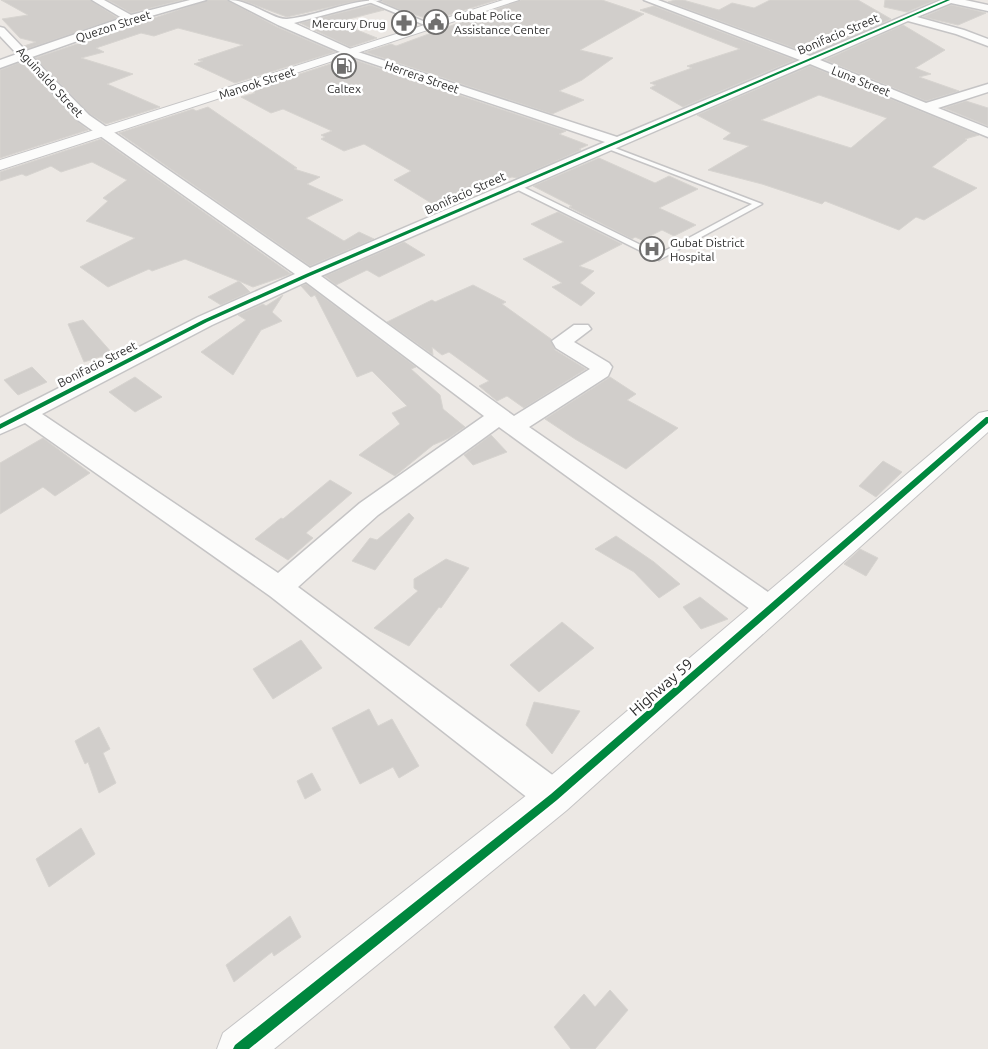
<svg xmlns="http://www.w3.org/2000/svg" width="988" height="1049" font-family="Ubuntu,sans-serif">
	<rect width="100%" height="100%" fill="#ece8e4"/>
	<!-- building -->
	<g fill="#d1cecb" stroke="#d7d4d0" fill-rule="evenodd">
		<polygon points="1,0 90,0 118,18 27,49 24,46 36,42 20,38 2,19 28,15"/>
		<polygon points="108,0 182,0 131,13"/>
		<polygon points="208,0 227,0 277,27 335,52 235,83 194,64 203,61 198,60 243,45 178,28 154,36 141,33 96,48 104,52 81,58 133,74 107,84 160,107 106,124 90,114 35,58"/>
		<polygon points="241,0 361,0 287,17"/>
		<polygon points="383,0 497,0 433,20 405,12 382,2"/>
		<polygon points="521,0 602,0 644,14 580,50 613,58 582,80 559,91 584,100 552,114 365,52 391,44 396,46"/>
		<polygon points="675,0 683,0 719,10 732,3 754,8 770,0 858,0 891,19 810,54 668,2"/>
		<polygon points="885,0 936,0 907,12 884,7"/>
		<polygon points="371,5 384,10 337,22 377,38 350,47 300,23"/>
		<polygon points="951,5 974,10 986,13 958,25 923,17"/>
		<polygon points="654,6 795,60 683,107 650,88 656,85 650,83 692,68 687,66 740,49 640,10"/>
		<polygon points="903,25 945,50 915,68 931,74 919,77 959,91 926,101 825,60"/>
		<polygon points="349,58 566,131 559,134 588,145 579,149 581,150 517,178 512,177 499,181 436,206 394,180 411,171 364,144 344,151 321,139 325,137 321,135 332,131 283,109 271,113 241,97 255,93 250,90"/>
		<polygon points="21,62 78,122 88,130 0,158 0,70"/>
		<path d="M810,66L979,135L965,139L967,140L932,167L977,188L924,220L916,217L899,230L825,201L822,204L762,184L708,170L749,146L723,139L731,133L697,115ZM819,95L887,118L851,148L761,120Z"/>
		<polygon points="966,101 988,108 988,126 944,108"/>
		<polygon points="208,107 297,168 294,169 320,177 307,184 343,200 306,218 344,241 359,232 374,239 310,266 119,133 193,109 196,111"/>
		<polygon points="101,139 291,274 253,287 239,281 250,292 221,305 208,297 239,281 185,259 152,271 149,269 108,287 80,267 135,238 86,221 108,201 103,198 127,180 92,162 61,172 51,166 26,176 22,174 0,181 0,172"/>
		<polygon points="599,158 655,183 669,176 698,189 659,208 696,225 674,236 662,230 642,240 635,237 632,239 569,207 572,206 533,186"/>
		<polygon points="558,212 622,244 579,266 594,271 580,283 595,293 581,306 552,287 562,283 523,259 564,242 531,224"/>
		<polygon points="404,242 425,255 379,277 367,270 336,285 325,276"/>
		<polygon points="306,284 416,367 411,369 440,395 443,409 465,427 449,438 433,445 395,476 359,455 400,424 392,413 407,406 372,371 357,377 315,295 311,297 301,286"/>
		<polygon points="473,285 506,302 502,304 551,339 555,350 586,369 524,408 507,396 497,401 479,386 489,381 449,352 442,355 432,347 433,355 387,322 432,300 435,302"/>
		<polygon points="283,295 272,312 282,321 261,330 233,375 201,352 246,320 238,315 263,304 266,306"/>
		<polygon points="83,320 112,353 84,362 68,324"/>
		<polygon points="32,367 47,382 18,395 4,380"/>
		<polygon points="135,377 162,397 135,412 109,392"/>
		<polygon points="610,377 636,394 627,400 678,428 626,469 575,439 545,419"/>
		<polygon points="491,435 507,452 473,465 464,455"/>
		<polygon points="43,438 90,473 55,496 43,487 0,514 0,463"/>
		<polygon points="883,461 902,472 876,497 859,486"/>
		<polygon points="330,480 352,493 306,533 313,538 288,560 255,539 281,518 283,519"/>
		<polygon points="409,513 414,518 375,570 352,561 370,538 377,540"/>
		<polygon points="616,536 654,562 680,584 659,598 634,572 595,549"/>
		<polygon points="860,549 878,558 866,576 844,564"/>
		<polygon points="446,559 469,568 441,608 439,607 409,646 374,628 418,591 414,588 414,579"/>
		<polygon points="700,597 728,619 701,629 683,607"/>
		<polygon points="562,622 594,648 539,692 510,665"/>
		<polygon points="301,640 322,668 273,699 253,669"/>
		<polygon points="534,702 580,711 552,754 526,725"/>
		<polygon points="369,709 378,726 392,719 419,766 399,778 393,767 360,784 332,728"/>
		<polygon points="99,727 110,749 103,753 116,783 99,793 88,762 85,764 75,741"/>
		<polygon points="312,773 321,790 305,799 297,781"/>
		<polygon points="81,828 95,854 49,887 36,859"/>
		<polygon points="290,916 301,937 274,956 272,952 234,982 226,965"/>
		<polygon points="610,990 628,1010 595,1049 571,1049 554,1027 584,994 595,1007"/>
	</g>
	<g fill="none" stroke-linecap="round" stroke-linejoin="round">
		<defs>
			<g id="service">
				<polygon points="369,0 373,0 437,27 432,28 369,2"/>
				<polygon points="603,145 607,145 762,204 659,260 508,185 515,183 659,254 752,204 603,147"/>
			</g>
			<path id="minor" d="M92,0H104L131,15L190,0H206L134,21L32,57L89,115L310,268L605,142L347,55L278,25L229,0C250,0 274,20 287,19C318,16 347,0 381,0L294,23L355,51L617,137L800,60L644,0H658L810,56L941,0H965L988,5V11L951,3L917,17L964,30L988,39V46L956,34L908,21L820,60L926,103L988,84V92L938,108L988,128V137L810,64L321,276L514,416L590,369L556,348L552,341L574,325H588L591,329L574,342L609,363L612,367L608,376L529,427L781,601L785,609L781,617L771,620L761,617L499,427L378,515L298,587L566,785L570,797L566,809L554,813L542,809L270,596L25,423L0,434V418L198,317L295,274L79,121L22,60L0,68V60L17,54L0,36V27L4,28L26,51L122,18ZM306,282L484,416L360,503L278,573L42,414L212,325Z"/>
			<polygon id="tertiary" points="988,411 988,432 567,810 274,1049 217,1049 223,1033 541,784 979,413"/>
			<polygon id="secondary" points="503,0 519,0 0,170 0,160"/>
		</defs>
		<!-- service casing -->
		<use href="#service" stroke="#c5c4c5" stroke-width="3"/>
		<!-- minor casing -->
		<use href="#minor" stroke="#c5c4c5" stroke-width="3"/>
		<!-- tertiary casing -->
		<use href="#tertiary" stroke="#c5c4c5" stroke-width="2"/>
		<!-- secondary casing -->
		<use href="#secondary" stroke="#c5c4c5" stroke-width="2"/>
		<!-- service -->
		<use href="#service" fill="#fcfcfb" fill-rule="evenodd"/>
		<!-- minor -->
		<use href="#minor" fill="#fcfcfb" fill-rule="evenodd"/>
		<!-- tertiary -->
		<use href="#tertiary" fill="#fcfcfb" fill-rule="evenodd"/>
		<!-- secondary -->
		<use href="#secondary" fill="#fcfcfb" fill-rule="evenodd"/>
		<defs>
			<g id="cycleway">
				<polygon points="946,0 950,0 310,276 207,322 0,429 0,424 203,320 306,274"/>
				<polygon points="986,417 988,417 988,423 557,800 249,1049 233,1049 235,1045 551,794"/>
			</g>
		</defs>
		<!-- cycleway casing -->
		<use href="#cycleway" stroke="#fff" stroke-width="3"/>
		<!-- cycleway -->
		<use href="#cycleway" fill="#00873e" fill-rule="evenodd"/>
	</g>
	<!-- icons -->
	<defs>
		<symbol id="civic-ring" viewBox="-11 -11 22 22"><circle r="9.5" fill="#fff" stroke="#706f6e" stroke-width="1.5"/><path d="M-.6-6.5H3V-4.5H.6V-3L4-1V1h2V6H-6V1h2V-1L-.6-3ZM-1.2 2.5V6h2.4V2.5Z" fill="#706f6e"/></symbol>
		<symbol id="pharmacy-ring" viewBox="-11 -11 22 22"><circle r="9.5" fill="#fff" stroke="#706f6e" stroke-width="1.5"/><path d="M-2-6h4v4h4v4h-4v4h-4v-4h-4v-4h4Z" fill="#706f6e"/></symbol>
		<symbol id="fuel-ring" viewBox="-11 -11 22 22"><circle r="9.5" fill="#fff" stroke="#706f6e" stroke-width="1.5"/><path d="M-5.5-6h7V0h2V4h1.3V-2.5L3-4.5l.8-.8L6-3V5H2.5V1h-1V6h-7ZM-4.2-4.7v3.2H.2V-4.7Z" fill="#706f6e"/></symbol>
		<symbol id="hospital-ring" viewBox="-11 -11 22 22"><circle r="9.5" fill="#fff" stroke="#706f6e" stroke-width="1.5"/><path d="M-5-5h3v3.5h4V-5h3V5h-3V1.5h-4V5h-3Z" fill="#706f6e"/></symbol>
	</defs>
	<g fill-rule="evenodd">
		<use href="#civic-ring" x="422" y="8" width="28" height="28"/>
		<use href="#pharmacy-ring" x="390" y="9" width="28" height="28"/>
		<use href="#fuel-ring" x="330" y="52" width="28" height="28"/>
		<use href="#hospital-ring" x="638" y="235" width="28" height="28"/>
	</g>
	<g text-anchor="middle" dominant-baseline="central" stroke-width="5" stroke-linejoin="round" paint-order="stroke">
		<!-- far-poi labels -->
		<g font-size="12" fill="#2e2e2e" stroke="#fff" text-anchor="start">
			<text x="454" y="15">Gubat Police<tspan x="454" dy="14">Assistance Center</tspan></text>
			<text x="386" y="23" text-anchor="end">Mercury Drug</text>
			<text x="344" y="88" text-anchor="middle">Caltex</text>
			<text x="670" y="242">Gubat District<tspan x="670" dy="14">Hospital</tspan></text>
		</g>
		<!-- far-street labels -->
		<g font-size="12" fill="#2e2e2e" stroke="#fff">
			<text transform="translate(113 26) rotate(-18)">Quezon Street</text>
			<text transform="translate(838 34) rotate(-23)">Bonifacio Street</text>
			<text transform="translate(422 77) rotate(19)">Herrera Street</text>
			<text transform="translate(861 81) rotate(22)">Luna Street</text>
			<text transform="translate(50 82) rotate(47)">Aguinaldo Street</text>
			<text transform="translate(257 83) rotate(-18)">Manook Street</text>
			<text transform="translate(465 193) rotate(-24)">Bonifacio Street</text>
			<text transform="translate(97 364) rotate(-27)">Bonifacio Street</text>
		</g>
		<!-- street labels -->
		<g font-size="15" fill="#2e2e2e" stroke="#fff">
			<text transform="translate(661 687) rotate(-41)">Highway 59</text>
		</g>
	</g>
</svg>
